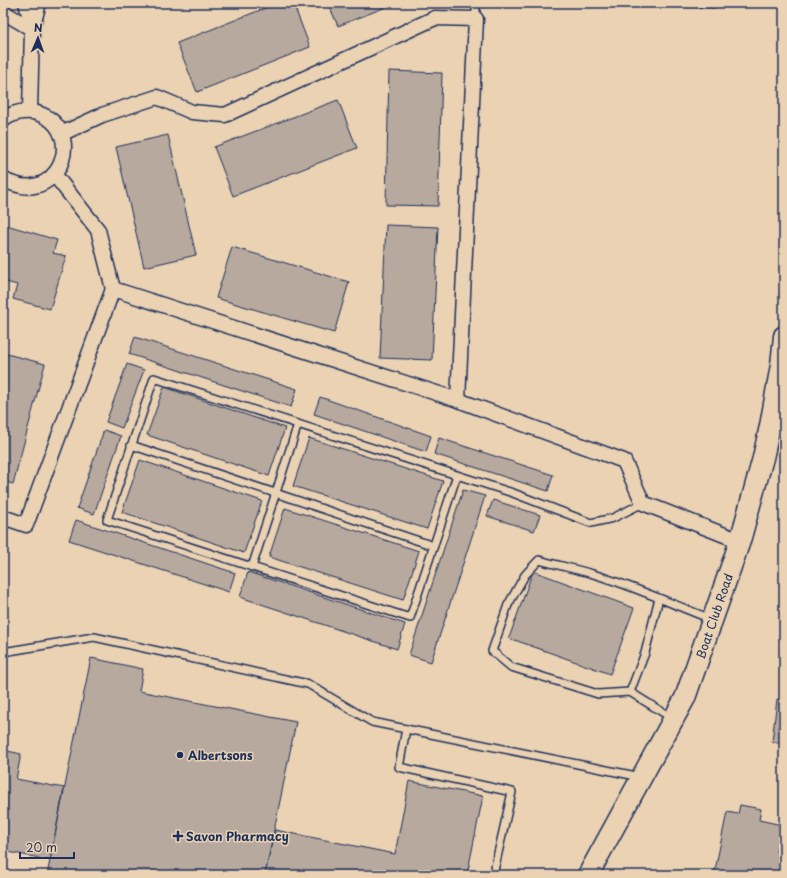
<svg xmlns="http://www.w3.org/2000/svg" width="787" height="878" font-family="'Playpen Sans',sans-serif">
	<rect width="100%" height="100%" fill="#ead2b2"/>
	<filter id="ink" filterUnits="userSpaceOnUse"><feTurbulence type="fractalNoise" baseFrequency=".025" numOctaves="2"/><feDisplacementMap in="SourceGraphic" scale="8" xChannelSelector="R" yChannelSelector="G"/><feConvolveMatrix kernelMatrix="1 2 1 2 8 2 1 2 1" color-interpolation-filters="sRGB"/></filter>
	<g filter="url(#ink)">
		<!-- building -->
		<g fill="#b7a99d" stroke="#1b2f5e">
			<polygon points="278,3 293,3 310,47 197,92 177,43"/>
			<polygon points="328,3 396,3 338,26"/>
			<polygon points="664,3 716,3 715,8 664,6"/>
			<polygon points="389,71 442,73 438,206 386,205"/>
			<polygon points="338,100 357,148 233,196 214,147"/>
			<polygon points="168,135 196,255 144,267 116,147"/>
			<polygon points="3,224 57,240 53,253 66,256 50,309 13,299 17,285 3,281"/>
			<polygon points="386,225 438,227 432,360 380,358"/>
			<polygon points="232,247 349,282 334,333 216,298"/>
			<polygon points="135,337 297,389 291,407 129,354"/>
			<polygon points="3,353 45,364 13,484 3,481"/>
			<polygon points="127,364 144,370 122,428 106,422"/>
			<polygon points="164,387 285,428 269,476 147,435"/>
			<polygon points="320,397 431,436 426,452 314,414"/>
			<polygon points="104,430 121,436 94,514 77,508"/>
			<polygon points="309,438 443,481 427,529 293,486"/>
			<polygon points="439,438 553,475 548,491 434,454"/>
			<polygon points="140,460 262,501 244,553 122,512"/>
			<polygon points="463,490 485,496 431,662 409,655"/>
			<polygon points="493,500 540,515 534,531 487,516"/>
			<polygon points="285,508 419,551 403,600 269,557"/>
			<polygon points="76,520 235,573 229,592 69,540"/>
			<polygon points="533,571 634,608 610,674 509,638"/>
			<polygon points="248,572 405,624 397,649 240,597"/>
			<polygon points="91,658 143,669 139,691 296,722 265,875 47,875"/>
			<polygon points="777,699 784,700 784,744 772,742"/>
			<polygon points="3,750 21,754 16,779 64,788 50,860 3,851"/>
			<polygon points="409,781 483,796 467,875 265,875 275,830 395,854"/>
			<polygon points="740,805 761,809 759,820 782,825 776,852 784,853 784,875 770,872 769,875 714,875 727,812 738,814"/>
		</g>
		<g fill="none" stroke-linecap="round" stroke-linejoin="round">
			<defs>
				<g id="lane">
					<polyline points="476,19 476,3"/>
					<polyline points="131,445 434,546"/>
					<polyline points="457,475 410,618 107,520 154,378 513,493 591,523 613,518 643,503"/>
					<polyline points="252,567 298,424"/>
					<path d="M659,598L645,653L630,692L598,694L511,667L492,651L508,605L525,575L539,560C557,565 575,569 593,574C633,586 672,604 711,619"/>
					<polyline points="3,652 94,637 308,684 372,722 641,777"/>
					<polyline points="630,692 672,718"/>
					<polyline points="406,729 399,767 512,792 493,875"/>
					<polyline points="784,867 783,871 784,871"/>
				</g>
				<g id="street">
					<polyline points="26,3 32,26"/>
					<polyline points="3,12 32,29"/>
					<polyline points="30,111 32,29 39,3"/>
					<path d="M3,120C13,112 25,110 37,113C86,128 62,201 14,184C10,183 6,181 3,179"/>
					<polyline points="61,134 102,115 157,97 192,112 225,115 435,18 476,19 458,400"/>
					<polyline points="54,174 98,230 113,289 458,400 624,461 643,503 740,541"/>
					<polyline points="3,517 26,525 113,289"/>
				</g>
				<polyline id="secondary" points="588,875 685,698 740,541 763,458 770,426 781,365 784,336"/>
			</defs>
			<!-- lane casing -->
			<use href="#lane" stroke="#1b2f5e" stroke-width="10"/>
			<!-- street casing -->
			<use href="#street" stroke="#1b2f5e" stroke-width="17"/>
			<!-- secondary casing -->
			<use href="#secondary" stroke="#1b2f5e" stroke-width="23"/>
			<!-- lane -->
			<use href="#lane" stroke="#ead2b2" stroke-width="7"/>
			<!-- street -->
			<use href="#street" stroke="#ead2b2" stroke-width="14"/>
			<!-- secondary -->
			<use href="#secondary" stroke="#ead2b2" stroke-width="20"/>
		</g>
	</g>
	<!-- markers -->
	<g fill="#1b2f5e" stroke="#ead2b2" stroke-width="1.5">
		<circle cx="180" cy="755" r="4"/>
		<path d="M176 830h4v4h4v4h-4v4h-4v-4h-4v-4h4z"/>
	</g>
	<g text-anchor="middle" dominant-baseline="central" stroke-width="3" stroke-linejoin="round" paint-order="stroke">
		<!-- street labels -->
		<g font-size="12" fill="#1b2f5e" stroke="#ead2b2">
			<text transform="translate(714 616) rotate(-71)">Boat Club Road</text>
		</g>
		<!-- poi labels -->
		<g font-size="12" font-weight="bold" fill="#1b2f5e" stroke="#ead2b2" text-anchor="start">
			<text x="188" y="755">Albertsons</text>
			<text x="186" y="836">Savon Pharmacy</text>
		</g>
	</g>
	<!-- margin -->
	<rect width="787" height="878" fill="none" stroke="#ead2b2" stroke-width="16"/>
	<rect x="8" y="8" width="771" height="862" fill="none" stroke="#1b2f5e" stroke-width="1.5" filter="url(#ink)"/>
	<!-- north arrow -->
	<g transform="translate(38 38) rotate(2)" stroke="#ead2b2" stroke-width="3" paint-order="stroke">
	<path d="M0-3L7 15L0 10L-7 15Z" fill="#1b2f5e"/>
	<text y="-6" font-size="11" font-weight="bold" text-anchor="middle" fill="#1b2f5e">N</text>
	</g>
	<!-- scale -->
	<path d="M20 852v6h54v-6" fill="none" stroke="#1b2f5e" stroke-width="2"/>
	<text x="26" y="852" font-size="12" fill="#1b2f5e" stroke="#ead2b2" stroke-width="3" paint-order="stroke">20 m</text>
</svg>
